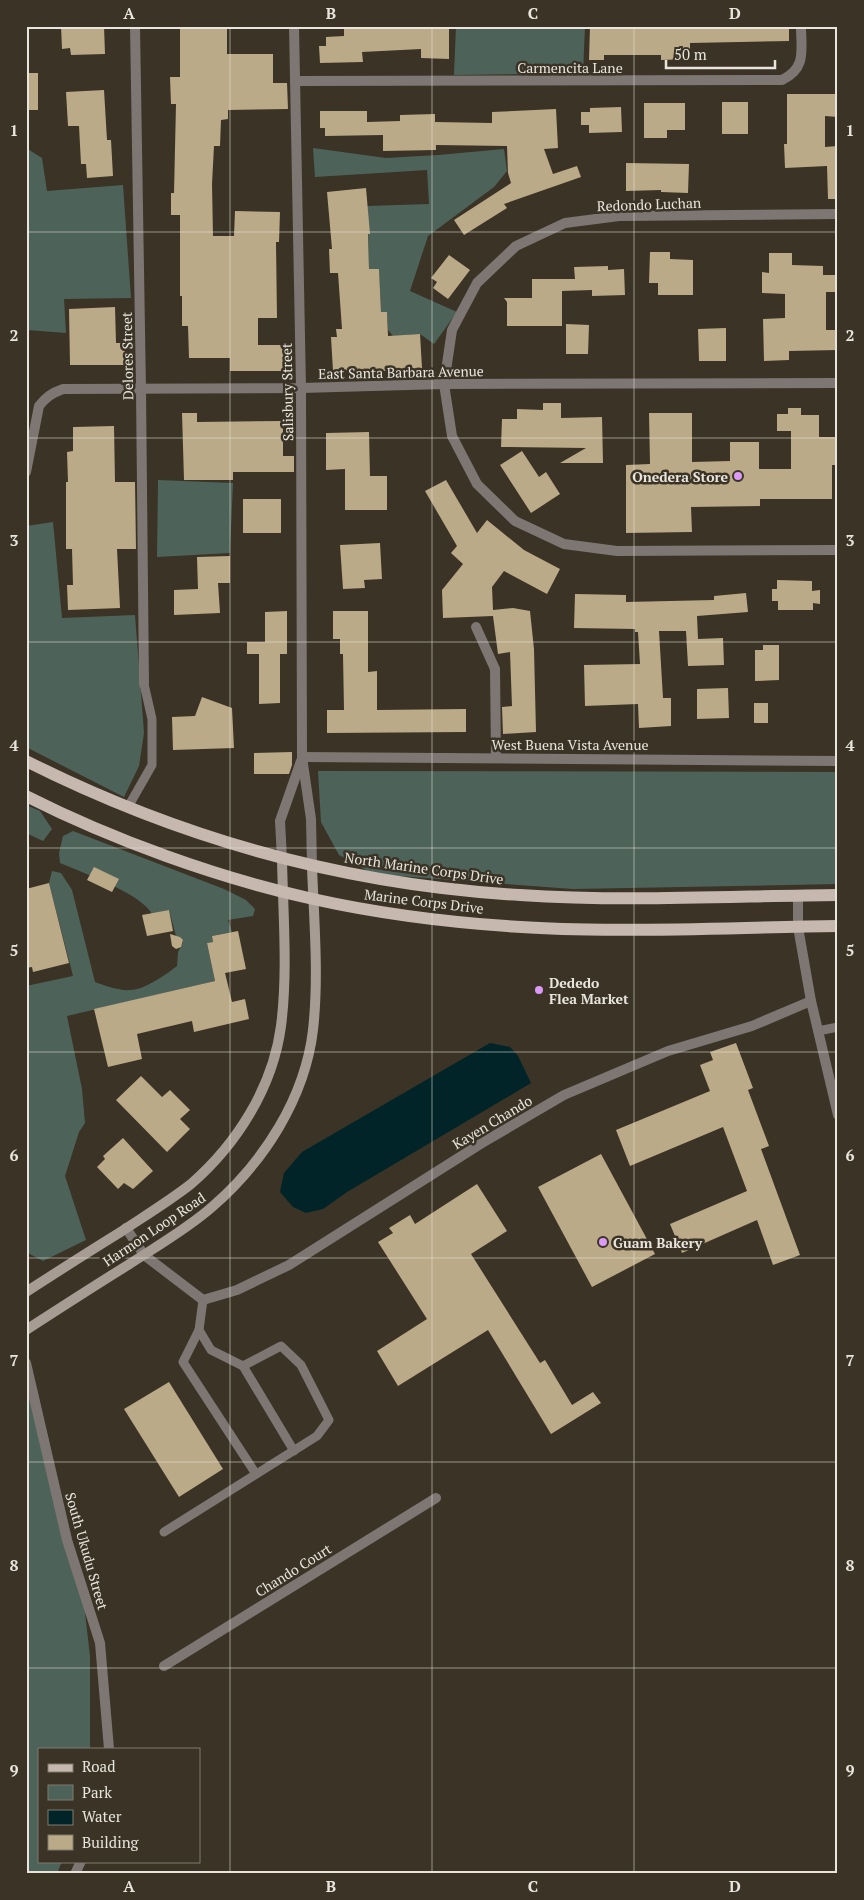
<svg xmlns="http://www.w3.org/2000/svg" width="864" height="1900" font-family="'PT Serif',serif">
	<rect width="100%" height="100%" fill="#3a3326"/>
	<!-- green -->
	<g fill="#4d6359">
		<polygon points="456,26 585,26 583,73 454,75"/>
		<polygon points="26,148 42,158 47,191 123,185 131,298 64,299 66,333 27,330 26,327"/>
		<path d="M313,148L386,158L438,155L504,149L507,171L494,187L428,236L410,291L457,312L434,344L420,334L393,336L388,330L387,312H381L379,269H369C368,248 369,227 367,206L429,204L427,170L315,177Z"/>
		<polygon points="158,480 233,483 230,553 157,557"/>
		<polygon points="53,522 62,618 135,615 144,733 139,766 124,797 26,747 26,526"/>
		<polygon points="318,771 838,772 838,884 573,889 373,874 339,855 321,822"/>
		<polygon points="26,805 40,811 52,829 43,841 26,833"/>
		<path d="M73,831L224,889L246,900L255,909L253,916L228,920L232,932L212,936L213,942L207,943L215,981L67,1016L82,1089L85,1123L79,1132L65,1176L86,1240L43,1261L26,1252V986L73,976L49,883L52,871L61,873L72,890L95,982C106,986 119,991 131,990C144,990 167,974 177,966L178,952L183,942L180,937L176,936L169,910L152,914C142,894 81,872 60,863L59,853L63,836Z"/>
		<polygon points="37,1390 81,1578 90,1656 90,1749 39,1749 39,1861 62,1861 57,1874 26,1874 26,1397"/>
	</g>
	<!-- water -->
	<polygon fill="#002427" points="490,1043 510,1047 518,1056 531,1083 347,1192 323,1209 306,1213 293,1207 280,1192 284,1173 302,1152"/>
	<!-- building -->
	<g fill="#bbaa87">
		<polygon points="61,26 104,26 105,54 71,55 70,48 62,49"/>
		<polygon points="180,26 227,26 227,54 273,54 273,83 287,83 288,109 228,110 228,119 221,120 220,146 214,146 212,184 213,236 234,236 235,211 280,212 279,242 276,242 277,318 258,318 258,345 286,345 286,371 230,371 230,358 189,358 188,326 182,326 182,296 180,296 180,215 171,215 171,193 174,193 176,104 171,104 170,77 180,77"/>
		<polygon points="344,26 449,26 449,59 421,58 421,49 362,52 363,62 320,63 319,46 326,46 326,37 344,36"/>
		<polygon points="590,26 789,26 789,41 690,43 690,59 661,60 661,55 604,55 604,60 589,60"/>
		<rect x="26" y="73" width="12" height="37"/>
		<polygon points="104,90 107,140 111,140 113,176 87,178 86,164 81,164 79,126 68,126 66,92"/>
		<polygon points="787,94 838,94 838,117 825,116 825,147 838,146 838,199 828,199 827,166 785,168 784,144 787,144"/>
		<rect x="722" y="102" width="26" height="32"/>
		<polygon points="644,103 685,103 685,130 667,130 667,138 644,138"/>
		<polygon points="621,107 622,132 589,133 589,125 581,125 581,112 590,112 590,108"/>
		<polygon points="556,109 558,148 544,149 553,174 577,166 581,177 504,204 507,208 464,235 454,220 511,183 508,173 507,146 436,145 436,150 383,151 383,135 325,136 325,128 320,128 320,111 367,111 367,122 400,121 400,115 435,114 435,122 492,123 492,112"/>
		<polygon points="626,163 689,164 688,193 661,192 661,190 626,191"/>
		<polygon points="366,188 370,234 368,234 369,269 379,269 381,312 387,312 388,336 420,334 422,368 382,371 382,369 333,371 331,337 337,337 336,329 342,329 338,273 330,273 329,249 332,249 327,192"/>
		<polygon points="650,252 670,252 670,259 693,260 693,295 658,295 658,283 649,283"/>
		<polygon points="769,253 792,253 792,265 823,266 823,275 838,275 838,292 826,292 826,330 838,330 838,350 789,351 789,360 764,361 763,319 785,318 785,294 762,293 762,272 769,273"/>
		<polygon points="449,255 470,270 448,299 433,288 437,282 431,278"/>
		<polygon points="608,266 608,270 624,269 625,295 592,296 592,290 562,291 562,326 507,326 507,302 504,298 532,298 532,279 575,279 574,267"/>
		<polygon points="115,307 116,343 125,343 125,365 70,365 69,309"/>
		<polygon points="566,324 589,325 588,354 566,354"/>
		<polygon points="726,328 726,361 699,361 698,329"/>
		<polygon points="543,403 561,403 561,418 602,417 603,463 560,463 586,448 501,447 502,419 517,419 517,409 543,410"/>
		<polygon points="788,408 801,408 801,415 819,415 819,437 838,437 838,465 832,465 832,499 760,499 760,506 691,507 692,532 626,533 626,465 650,464 649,413 692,413 692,462 730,461 730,442 759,442 759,469 791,469 791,431 777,431 777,414 788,414"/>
		<polygon points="182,413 197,413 197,422 283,421 283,456 294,456 294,472 233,472 233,480 184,480"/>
		<polygon points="114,426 115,482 135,482 136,549 117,549 120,608 68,610 67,585 73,585 72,549 66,549 66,482 68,482 67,452 73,451 73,427"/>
		<polygon points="369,432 370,476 387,476 387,510 345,510 345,469 326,470 326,433"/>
		<polygon points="522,451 539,477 546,472 560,494 531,513 500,465"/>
		<polygon points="446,480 477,533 487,520 524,550 560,569 547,594 504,571 492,587 493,610 513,608 530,611 534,649 536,732 503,734 502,707 512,706 510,652 498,654 493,616 443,618 442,590 463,564 451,553 457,546 425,491"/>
		<rect x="243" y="499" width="38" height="34"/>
		<polygon points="380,543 382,579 364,580 365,588 343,589 340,545"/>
		<polygon points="230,556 230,583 218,583 220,613 174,615 174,590 198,589 197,557"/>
		<polygon points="777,580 812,581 812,591 820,590 820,604 813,603 813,610 778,610 778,601 772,601 772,589 777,589"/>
		<polygon points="746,593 748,612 697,616 698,639 723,638 724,665 688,666 686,631 659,631 663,698 671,698 671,726 639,728 638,704 585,706 584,665 640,664 638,632 635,632 635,629 574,628 575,594 626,595 626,602 714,600 714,596"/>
		<polygon points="287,611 287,654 280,654 280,703 259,704 259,654 247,654 247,642 265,642 265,612"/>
		<polygon points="333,611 368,611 368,672 377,671 377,710 466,709 466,732 327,733 327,710 344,710 343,654 340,654 340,639 333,639"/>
		<polygon points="763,645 779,645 779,680 755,681 755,650 763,650"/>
		<polygon points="728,688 729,718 697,719 697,689"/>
		<polygon points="202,697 232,708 234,748 173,750 172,717 195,716"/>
		<rect x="754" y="703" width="14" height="20"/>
		<polygon points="292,752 292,765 289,774 254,774 254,753"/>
		<polygon points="94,867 119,879 112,892 87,880"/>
		<polygon points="49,883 69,963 33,972 32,967 26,968 26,889"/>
		<polygon points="169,910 173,931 147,936 142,915"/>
		<polygon points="238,931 246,969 225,973 232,1002 245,999 249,1019 194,1032 192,1021 137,1034 142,1059 108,1067 94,1009 215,981 207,943 213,942 212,936"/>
		<polygon points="170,934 180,937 183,940 181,947 176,949 172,946"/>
		<polygon points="736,1043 753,1088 748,1090 769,1146 761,1149 800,1255 773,1265 757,1220 682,1253 670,1224 747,1191 723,1127 630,1166 616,1130 710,1091 700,1065 713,1060 710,1052"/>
		<polygon points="141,1076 162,1097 170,1090 190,1110 180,1119 190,1129 167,1152 116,1100"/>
		<polygon points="123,1138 153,1171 133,1189 124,1183 118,1189 97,1167 105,1159 103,1156"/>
		<polygon points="601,1154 655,1254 592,1287 538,1187"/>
		<polygon points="477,1184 507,1231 471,1254 540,1363 545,1360 572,1405 593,1392 601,1403 551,1434 488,1330 398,1386 377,1351 427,1319 378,1242 393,1233 389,1228 410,1215 415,1224"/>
		<polygon points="169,1382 223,1469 179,1497 124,1409"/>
	</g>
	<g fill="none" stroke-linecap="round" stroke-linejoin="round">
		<!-- lane -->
		<g stroke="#7d7672" stroke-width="9">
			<polyline points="128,807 152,765 152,719 144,684"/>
			<polyline points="818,1031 838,1027"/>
			<polyline points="199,1330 183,1362 256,1474"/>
			<polyline points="243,1366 294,1451"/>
			<polyline points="164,1532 317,1436 329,1420 301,1365 281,1346 243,1366 211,1350 199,1330 203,1300"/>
		</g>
		<!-- street -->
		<g stroke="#7d7672" stroke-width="10">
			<polyline points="135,26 141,390 144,684"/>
			<polyline points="294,26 301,388 302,757 311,819 312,867"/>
			<path d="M295,81L782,80C807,68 801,50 801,26"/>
			<polyline points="838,214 619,216 565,223 516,246 477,283 452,330 444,384 452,436 477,484 515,521 564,544 617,551 838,550"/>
			<path d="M26,472L39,406C46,397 52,393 63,389L301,388L444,384L838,383"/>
			<polyline points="476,627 495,669 496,758"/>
			<polyline points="302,757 838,761"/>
			<polyline points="282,859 280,821 301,761"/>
			<polyline points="811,1001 838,1115"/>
			<polyline points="126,1228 144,1255 203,1300 237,1290 289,1265 482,1143 564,1095 668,1051 752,1026 811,1001 798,927 798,896"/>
			<polyline points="26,1363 67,1540 100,1643 109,1749"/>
			<polyline points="164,1666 436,1498"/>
			<polyline points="75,1874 81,1861"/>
		</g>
		<!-- secondary -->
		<g stroke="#a79c94" stroke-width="10">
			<path d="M26,1292C57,1272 88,1252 119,1233C143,1217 168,1202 191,1184C237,1144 273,1087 281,1026C288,972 283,914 282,859"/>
			<path d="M26,1330C60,1308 94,1286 128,1265C157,1246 187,1229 212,1207C264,1162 305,1098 313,1030C319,976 314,921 312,867"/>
		</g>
		<!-- primary -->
		<g stroke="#c6b8af" stroke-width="12">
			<path d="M26,761C183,840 345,885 520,895C625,902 732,896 838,895"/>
			<path d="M26,796C113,840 218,878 313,899C394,917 479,926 562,929C654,932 746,927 838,926"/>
		</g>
	</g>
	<!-- grid -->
	<path fill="none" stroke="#e9e5dd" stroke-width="1" stroke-opacity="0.55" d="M230,26V1874M432,26V1874M634,26V1874M26,232H838M26,438H838M26,642H838M26,848H838M26,1052H838M26,1258H838M26,1462H838M26,1668H838"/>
	<!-- markers -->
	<g fill="#da9af6" stroke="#3a3326" stroke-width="2">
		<circle cx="738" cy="476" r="5"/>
		<circle cx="539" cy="990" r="5"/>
		<circle cx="603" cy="1242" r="5"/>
	</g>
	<g text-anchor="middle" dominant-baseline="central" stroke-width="5" stroke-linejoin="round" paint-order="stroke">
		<!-- street labels -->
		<g font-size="14" fill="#e9e5dd" stroke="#3a3326">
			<text x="570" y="67">Carmencita Lane</text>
			<text transform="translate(649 204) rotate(-2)">Redondo Luchan</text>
			<text transform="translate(127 356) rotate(-91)">Delores Street</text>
			<text transform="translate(401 372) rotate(-1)">East Santa Barbara Avenue</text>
			<text transform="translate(287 392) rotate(-91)">Salisbury Street</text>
			<text x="570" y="744">West Buena Vista Avenue</text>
			<text transform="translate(424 868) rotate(8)">North Marine Corps Drive</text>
			<text transform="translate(424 901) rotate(7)">Marine Corps Drive</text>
			<text transform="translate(492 1122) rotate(-31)">Kayen Chando</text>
			<text transform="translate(154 1229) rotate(-34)">Harmon Loop Road</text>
			<text transform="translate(87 1551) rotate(74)">South Ukudu Street</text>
			<text transform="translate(293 1570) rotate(-32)">Chando Court</text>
		</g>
		<!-- poi labels -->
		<g font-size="14" font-weight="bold" fill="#e9e5dd" stroke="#3a3326" text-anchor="start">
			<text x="728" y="476" text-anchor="end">Onedera Store</text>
			<text x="549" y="982">Dededo<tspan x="549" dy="16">Flea Market</tspan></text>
			<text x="613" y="1242">Guam Bakery</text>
		</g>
	</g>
	<!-- border -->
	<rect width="864" height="1900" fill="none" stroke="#3a3326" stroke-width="55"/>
	<!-- legend -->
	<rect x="38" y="1748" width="162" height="115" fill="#3a3326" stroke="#807a6f"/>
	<rect x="48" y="1764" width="25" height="8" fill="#c6b8af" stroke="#807a6f"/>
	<text x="82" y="1772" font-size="15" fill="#e9e5dd">Road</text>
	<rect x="48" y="1785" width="25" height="15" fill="#4d6359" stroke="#807a6f"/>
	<text x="82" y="1798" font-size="15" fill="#e9e5dd">Park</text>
	<rect x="48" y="1810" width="25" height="15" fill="#002427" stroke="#807a6f"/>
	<text x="82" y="1822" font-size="15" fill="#e9e5dd">Water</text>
	<rect x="48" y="1835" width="25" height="15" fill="#bbaa87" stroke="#807a6f"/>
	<text x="82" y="1848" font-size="15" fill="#e9e5dd">Building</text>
	<!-- scale -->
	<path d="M666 60v8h109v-8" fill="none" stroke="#e9e5dd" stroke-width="2.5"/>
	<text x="674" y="60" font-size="15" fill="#e9e5dd" stroke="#3a3326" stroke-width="4" paint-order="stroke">50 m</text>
	<rect x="28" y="28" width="808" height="1844" fill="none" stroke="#e9e5dd" stroke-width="2"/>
	<g font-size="16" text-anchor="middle" font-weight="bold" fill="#e9e5dd">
		<text x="129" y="19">A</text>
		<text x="331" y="19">B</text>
		<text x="533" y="19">C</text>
		<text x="735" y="19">D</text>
		<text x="14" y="136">1</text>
		<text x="850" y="136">1</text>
		<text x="14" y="341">2</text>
		<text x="850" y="341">2</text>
		<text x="14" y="546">3</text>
		<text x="850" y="546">3</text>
		<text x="14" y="751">4</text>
		<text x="850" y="751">4</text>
		<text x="14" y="956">5</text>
		<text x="850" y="956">5</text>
		<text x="14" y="1161">6</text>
		<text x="850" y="1161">6</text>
		<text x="14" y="1366">7</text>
		<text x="850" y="1366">7</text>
		<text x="14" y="1571">8</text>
		<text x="850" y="1571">8</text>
		<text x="14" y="1776">9</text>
		<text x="850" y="1776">9</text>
		<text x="129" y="1892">A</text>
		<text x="331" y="1892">B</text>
		<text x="533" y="1892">C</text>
		<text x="735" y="1892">D</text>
	</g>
</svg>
